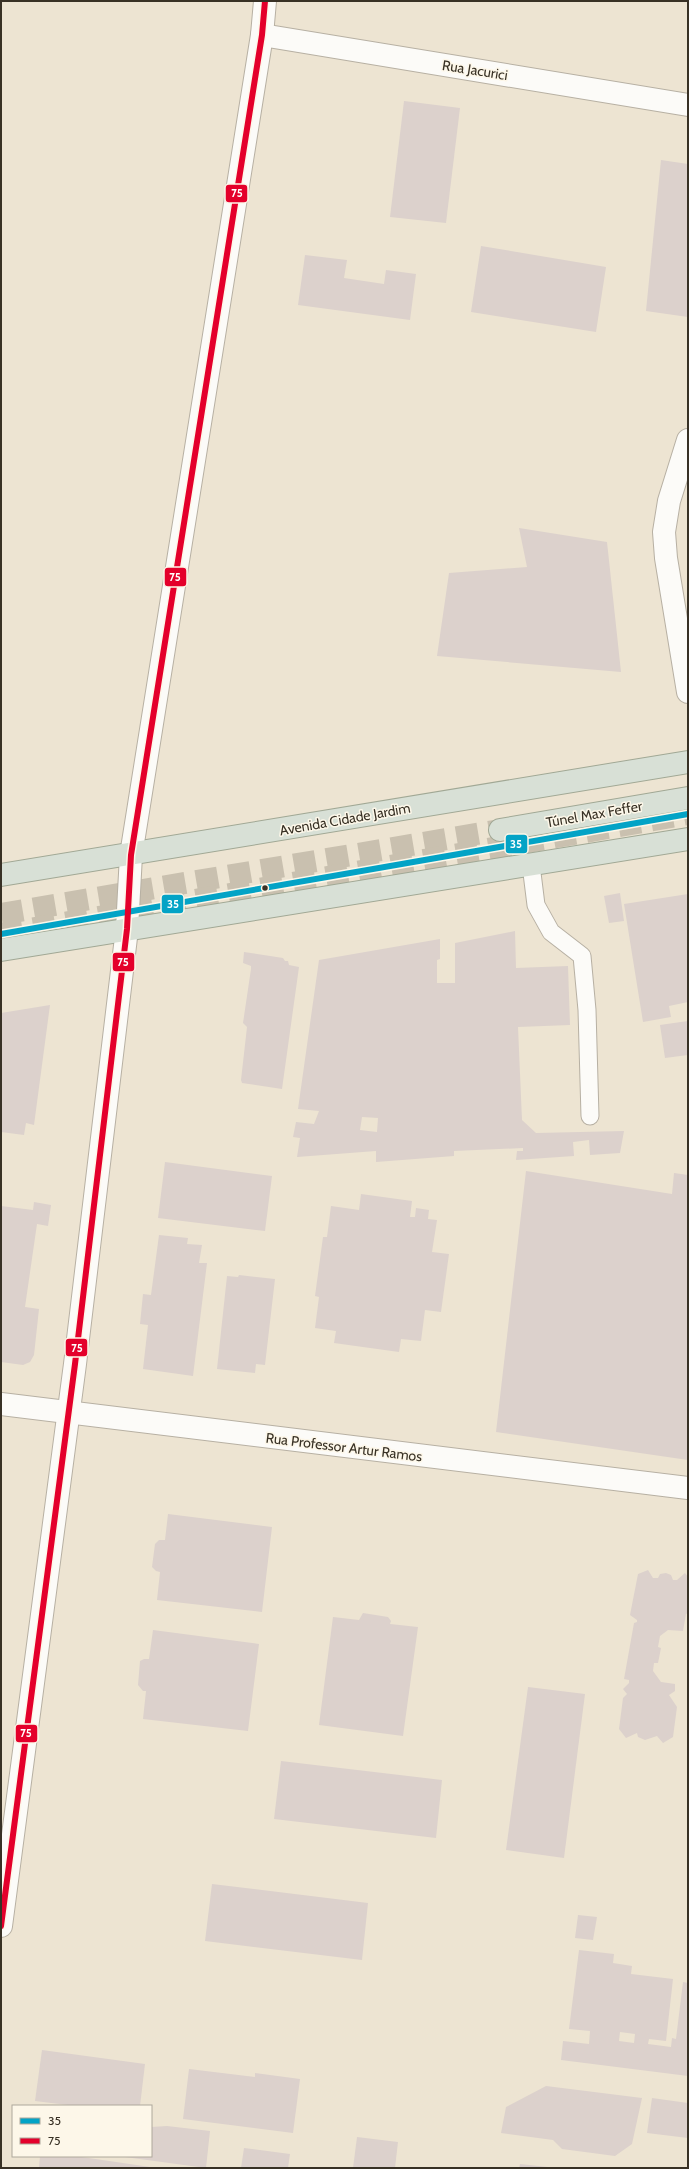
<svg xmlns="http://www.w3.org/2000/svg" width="689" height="2169" font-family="Cabin,sans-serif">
	<rect width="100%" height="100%" fill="#ede4d2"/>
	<!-- building -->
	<g fill="#dcd1cc" fill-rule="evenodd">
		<polygon points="404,101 460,108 446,223 390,217"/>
		<polygon points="661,160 688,164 688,317 646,311"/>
		<polygon points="481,246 606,267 596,332 471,312"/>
		<polygon points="305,255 347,260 344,278 384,284 386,270 416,274 410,320 298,305"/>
		<polygon points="519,528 607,542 621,672 437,656 449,573 527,567"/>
		<polygon points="620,893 624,921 609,923 604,896"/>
		<polygon points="688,894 688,1002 669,1006 671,1017 643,1022 624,904"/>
		<path d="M515,931L516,968L568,966L570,1025L518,1027L522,1120L536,1133L624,1131L620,1153L590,1155L589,1140L573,1142L574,1156L516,1160L517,1151H523V1148L454,1151V1156L376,1162V1151L297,1157L300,1138L293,1137L296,1122L314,1124L319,1111L298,1109L319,960L440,939V959L437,960V983H455V943ZM362,1117L378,1118L377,1132L360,1130Z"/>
		<polygon points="244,952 283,958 285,961 288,961 289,965 299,967 282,1089 242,1083 241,1080 247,1027 243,1023 251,969 251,966 243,963"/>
		<polygon points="50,1005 34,1125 26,1123 24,1135 1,1132 1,1013"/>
		<polygon points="688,1021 688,1055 665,1058 660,1025"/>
		<polygon points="165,1162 272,1176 265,1231 158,1218"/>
		<polygon points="526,1171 672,1194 674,1173 688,1175 688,1460 496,1432"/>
		<polygon points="361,1194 412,1201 410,1217 415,1217 416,1208 429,1210 428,1219 437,1220 432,1252 449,1254 441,1312 425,1310 421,1341 401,1339 399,1352 334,1343 336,1331 315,1328 319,1297 315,1296 323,1237 327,1237 331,1206 359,1210"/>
		<polygon points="34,1202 51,1205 48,1226 37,1224 25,1307 39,1309 34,1355 30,1362 23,1365 1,1362 1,1206 33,1210"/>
		<polygon points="159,1235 188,1238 187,1244 202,1245 199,1263 207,1263 193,1376 143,1369 148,1325 140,1324 143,1294 151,1295"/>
		<polygon points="239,1275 275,1279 265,1365 256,1364 255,1373 217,1369 227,1276 238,1277"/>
		<polygon points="168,1514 272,1527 262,1612 157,1600 160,1572 156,1571 152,1567 155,1544 159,1540 165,1540"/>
		<polygon points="648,1570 653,1578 658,1578 660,1574 666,1573 671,1575 673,1580 677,1580 685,1573 688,1577 688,1613 686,1614 683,1631 668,1630 660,1636 658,1647 661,1648 658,1663 654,1663 653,1671 661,1682 675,1684 675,1691 669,1695 677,1707 673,1737 663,1743 657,1736 645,1740 638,1737 637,1733 626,1738 619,1729 623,1698 627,1694 623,1689 629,1683 629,1680 624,1679 634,1623 637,1622 637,1620 630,1615 638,1574"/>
		<polygon points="363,1613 388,1617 391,1621 390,1624 418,1627 403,1736 319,1725 333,1617 359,1620"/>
		<polygon points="153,1630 259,1644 248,1731 143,1719 146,1691 143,1691 138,1685 140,1661 144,1659 149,1659"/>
		<polygon points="528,1687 585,1694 564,1858 506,1850"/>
		<polygon points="281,1761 442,1780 436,1838 274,1819"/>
		<polygon points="212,1884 368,1903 362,1960 205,1941"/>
		<polygon points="578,1915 597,1917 593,1940 575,1938"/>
		<path d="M579,1950L614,1954L613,1963L632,1966L631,1974L673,1979L666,2041L649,2039L648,2044L671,2047L672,2038L676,2039L683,1982L688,1983V2076L561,2060L563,2041L589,2044L590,2031L569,2029ZM620,2032L635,2034L634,2043L619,2041Z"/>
		<polygon points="42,2050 145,2064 140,2106 76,2106 35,2101"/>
		<polygon points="189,2069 255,2077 255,2073 300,2079 293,2133 183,2119"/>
		<polygon points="546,2086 642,2098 632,2144 615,2156 562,2149 553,2140 501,2133 506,2107"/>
		<polygon points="652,2098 688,2103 688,2138 647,2133"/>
		<polygon points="167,2126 210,2131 206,2168 125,2157 151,2156 151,2127"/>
		<polygon points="357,2137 398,2142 395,2168 353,2168"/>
		<polygon points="244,2148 290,2154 288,2168 241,2168"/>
		<polygon points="40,2156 75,2156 157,2168 39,2168"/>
		<polygon points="520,2164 548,2167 548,2168 519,2168"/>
	</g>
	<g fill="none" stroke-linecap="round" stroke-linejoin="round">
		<!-- trunk-tunnel -->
		<g stroke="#c9c0af" stroke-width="22" stroke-dasharray="22 11" stroke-linecap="butt">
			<polyline points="1,914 500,830"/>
			<polyline points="1,934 688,814"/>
		</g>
		<defs>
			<polyline id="service" points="531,865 536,905 551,932 582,956 587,1010 590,1116"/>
			<g id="minor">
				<polyline points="262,35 688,105"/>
				<polyline points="688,440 669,501 664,532 666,558 688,692"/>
				<polyline points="1,1926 75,1364 127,929 131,855 262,35 265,1"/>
			</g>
			<polyline id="tertiary" points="1,1404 688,1488"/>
			<g id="trunk">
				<polyline points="500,830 688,798"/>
				<polyline points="1,875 688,762"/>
				<polyline points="1,950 688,839"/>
			</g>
		</defs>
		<!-- service casing -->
		<use href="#service" stroke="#b7b0a3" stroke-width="19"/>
		<!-- minor casing -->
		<use href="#minor" stroke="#b7b0a3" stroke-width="24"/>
		<!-- tertiary casing -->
		<use href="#tertiary" stroke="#b7b0a3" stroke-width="24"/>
		<!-- trunk casing -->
		<use href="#trunk" stroke="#a1a895" stroke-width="24"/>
		<!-- service -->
		<use href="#service" stroke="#fcfbf8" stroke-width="17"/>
		<!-- minor -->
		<use href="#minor" stroke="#fcfbf8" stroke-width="22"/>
		<!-- tertiary -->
		<use href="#tertiary" stroke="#fcfbf8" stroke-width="22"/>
		<!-- trunk -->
		<use href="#trunk" stroke="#d8e0d6" stroke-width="22"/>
		<defs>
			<polyline id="bus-1" points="1,934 688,814"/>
			<polyline id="bus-2" points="1,1926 75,1364 127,929 131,855 262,35 265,1"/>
		</defs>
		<!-- bus-1 casing -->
		<use href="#bus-1" stroke="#fdf7e9" stroke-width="9"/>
		<!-- bus-2 casing -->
		<use href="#bus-2" stroke="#fdf7e9" stroke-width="9"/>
		<!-- bus-1 -->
		<use href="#bus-1" stroke="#03a3c6" stroke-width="6"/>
		<!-- bus-2 -->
		<use href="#bus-2" stroke="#e4002b" stroke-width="6"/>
	</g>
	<!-- markers -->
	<circle fill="#383125" stroke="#fdf7e9" stroke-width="1.5" cx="265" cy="888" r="3.5"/>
	<g text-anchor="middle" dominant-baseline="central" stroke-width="3" stroke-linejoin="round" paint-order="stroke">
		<!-- street labels -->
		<g font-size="14" fill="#383125" stroke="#fdf7e9">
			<text transform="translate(475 70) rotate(9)">Rua Jacurici</text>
			<text transform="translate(594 814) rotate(-10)">Túnel Max Feffer</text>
			<text transform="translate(345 819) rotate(-10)">Avenida Cidade Jardim</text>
			<text transform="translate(344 1447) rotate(7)">Rua Professor Artur Ramos</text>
		</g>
	</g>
	<g stroke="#fdf7e9" stroke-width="1.5">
		<rect x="225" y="184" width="23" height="19" rx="4" fill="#e4002b"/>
		<rect x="164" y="567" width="23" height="20" rx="4" fill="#e4002b"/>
		<rect x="505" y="834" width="23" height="20" rx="4" fill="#03a3c6"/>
		<rect x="161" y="894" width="23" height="20" rx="4" fill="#03a3c6"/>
		<rect x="112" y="952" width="23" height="20" rx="4" fill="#e4002b"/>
		<rect x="65" y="1338" width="23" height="19" rx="4" fill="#e4002b"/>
		<rect x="15" y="1724" width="23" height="19" rx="4" fill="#e4002b"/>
	</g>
	<g font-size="11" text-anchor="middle" font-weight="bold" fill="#fff">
		<text x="237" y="197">75</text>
		<text x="175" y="581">75</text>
		<text x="516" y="848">35</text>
		<text x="173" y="908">35</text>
		<text x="123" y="966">75</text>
		<text x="77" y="1352">75</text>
		<text x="26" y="1737">75</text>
	</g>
	<!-- border -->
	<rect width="689" height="2169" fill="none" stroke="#383125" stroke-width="4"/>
	<!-- legend -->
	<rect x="12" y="2105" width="140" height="52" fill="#fdf7e9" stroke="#aea89b"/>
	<rect x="20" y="2118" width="20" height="6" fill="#03a3c6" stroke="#aea89b"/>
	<text x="48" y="2125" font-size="12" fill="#383125">35</text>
	<rect x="20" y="2138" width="20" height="6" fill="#e4002b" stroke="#aea89b"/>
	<text x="48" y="2145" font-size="12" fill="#383125">75</text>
</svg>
